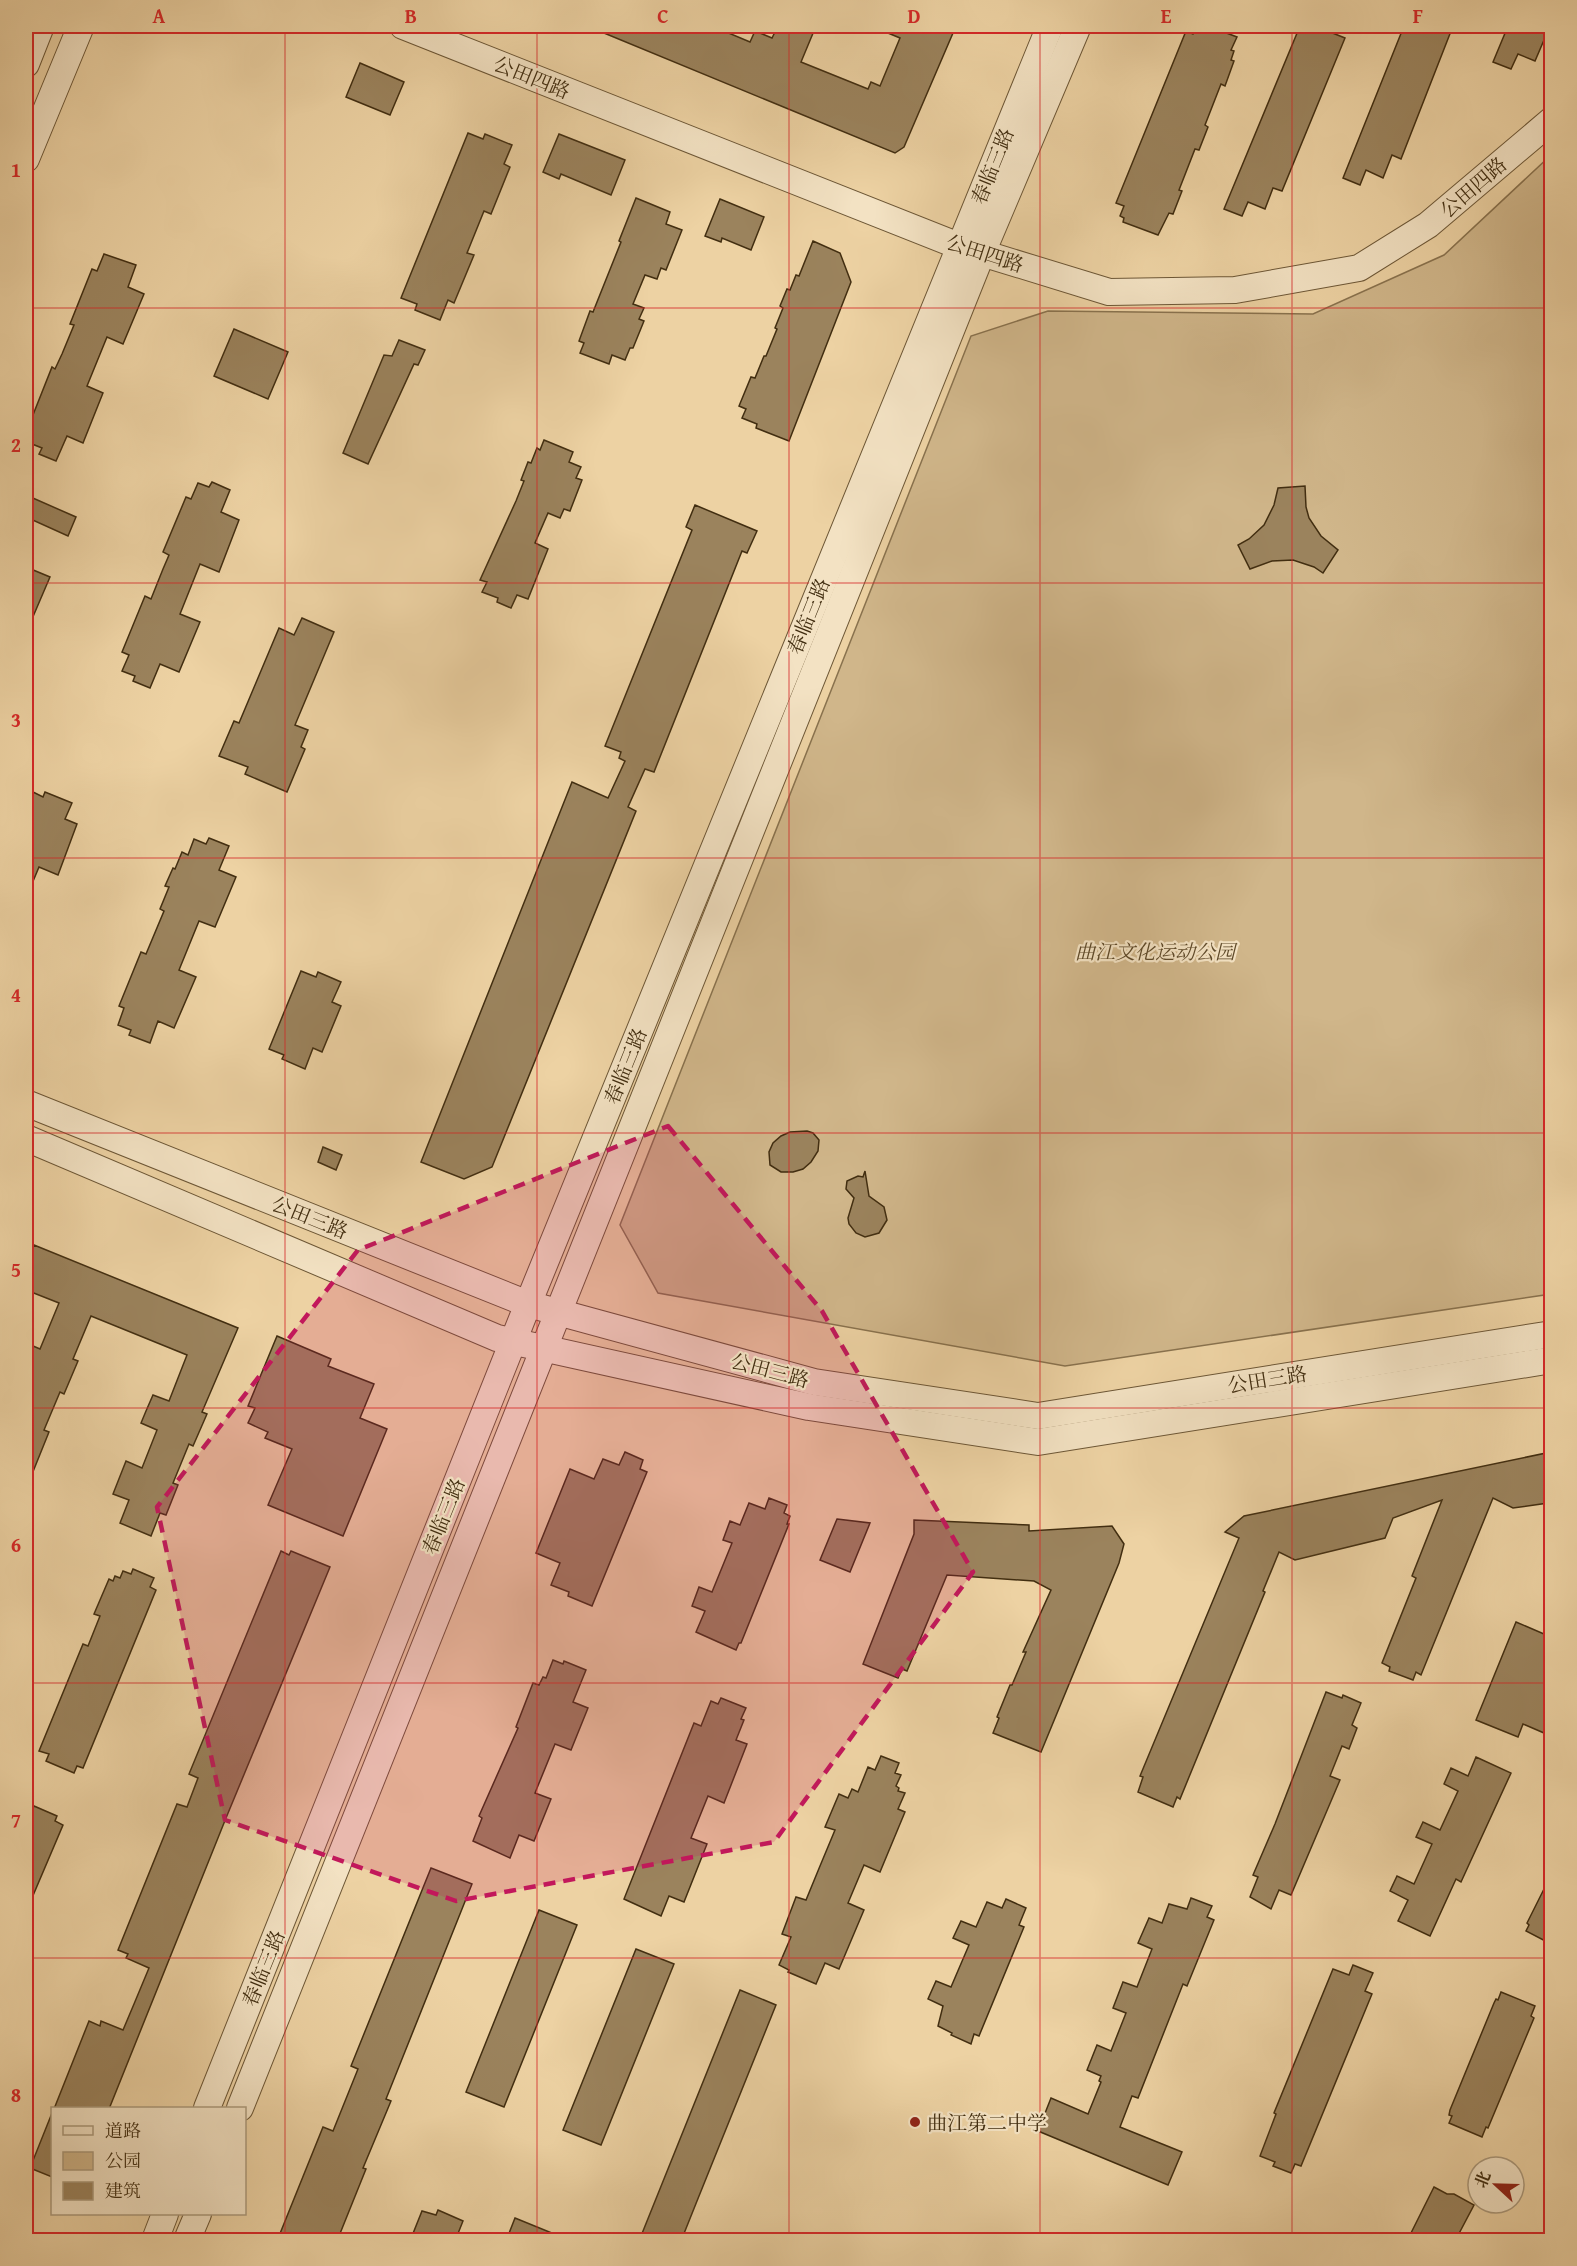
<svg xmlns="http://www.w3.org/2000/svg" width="1577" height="2266" font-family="'Gentium Book Plus','Noto Serif SC',serif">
	<rect width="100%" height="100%" fill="#edd2a3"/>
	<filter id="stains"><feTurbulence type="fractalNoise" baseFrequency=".00333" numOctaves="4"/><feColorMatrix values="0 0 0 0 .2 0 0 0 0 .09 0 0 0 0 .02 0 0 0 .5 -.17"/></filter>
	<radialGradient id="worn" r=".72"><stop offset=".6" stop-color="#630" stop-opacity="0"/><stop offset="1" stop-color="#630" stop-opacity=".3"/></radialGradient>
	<!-- green -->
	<polygon fill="#d0b68a" stroke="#89724e" stroke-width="1.5" points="1551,155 1551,1294 1065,1366 658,1293 620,1225 971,336 1048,311 1313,314 1444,255"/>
	<!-- building -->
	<g fill="#9b835d" stroke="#422e11" stroke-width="1.5">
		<polygon points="587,26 712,26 750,42 755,31 772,38 778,26 816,26 801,62 868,89 871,82 880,86 900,38 871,26 956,26 904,147 895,153"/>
		<polygon points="1196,26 1208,26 1237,37 1231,50 1234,51 1231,60 1234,61 1225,86 1221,84 1205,125 1208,127 1199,150 1195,149 1179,190 1182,191 1173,214 1169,213 1158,235 1123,222 1124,218 1120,216 1124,206 1116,203 1186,31 1193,34"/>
		<polygon points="1300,26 1315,26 1345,38 1282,191 1273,188 1265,209 1248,202 1242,216 1224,209"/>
		<polygon points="1404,26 1453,26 1401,159 1392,155 1383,178 1366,170 1360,185 1343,178"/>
		<polygon points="1508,26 1550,26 1535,61 1518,54 1511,69 1493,62"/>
		<polygon points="360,63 404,82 390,115 346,97"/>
		<polygon points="468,133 483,139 485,134 512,145 504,164 510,167 491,214 484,211 467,253 474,255 454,303 448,300 440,320 415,310 417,304 401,298"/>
		<polygon points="559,134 625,160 611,195 561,174 559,179 543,172"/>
		<polygon points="636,198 670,212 666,224 682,230 666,270 661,268 657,279 645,275 633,304 644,308 639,319 644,321 633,348 630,348 625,360 612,355 609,364 580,353 584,343 579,341 590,311 593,312 621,242 619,241"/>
		<polygon points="720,199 764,217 751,250 722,238 721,242 705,236"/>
		<polygon points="813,241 840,253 851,282 789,441 756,428 757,424 742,418 746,409 739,406 751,377 755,378 764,356 766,356 777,329 775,328 783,308 780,306 787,289 790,290 796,275 799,276"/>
		<polygon points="104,254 136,265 128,287 144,294 123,344 107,337 87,386 103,393 83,443 67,436 56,461 39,454 42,448 27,442 33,426 29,425 52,367 55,369 62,354 74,325 70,324 92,269 97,271"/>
		<polygon points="234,329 288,352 268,399 214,376"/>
		<polygon points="399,340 425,350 418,365 414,364 368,464 343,453 384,355 392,356"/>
		<polygon points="544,440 573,452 569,462 581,467 576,478 582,480 570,511 564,509 560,518 548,513 535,543 548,549 528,599 517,595 511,608 497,602 498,598 482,592 487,582 480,580 516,501 524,481 521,480 528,462 531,463 537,448 540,450"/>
		<polygon points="212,482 230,490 221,512 239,520 219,572 200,564 180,614 200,622 179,672 160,664 150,688 133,681 135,676 122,671 129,655 122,652 145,596 151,599 163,569 169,555 163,552 186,497 191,499 198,483 209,487"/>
		<polygon points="1305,486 1306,507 1309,518 1321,536 1338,550 1323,573 1314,567 1293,560 1272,561 1250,569 1238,545 1249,539 1264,525 1274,505 1278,488"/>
		<polygon points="26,495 76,517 68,536 26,517"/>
		<polygon points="695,505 757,531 747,553 742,551 654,772 645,769 628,807 636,811 492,1167 464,1179 421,1162 572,782 608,798 625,761 619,758 621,752 605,746 692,530 686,527"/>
		<polygon points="26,567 50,577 26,633"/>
		<polygon points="302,618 334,632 295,725 308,730 301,747 305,749 287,792 245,774 248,767 219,756 234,721 239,723 279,628 294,635"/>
		<polygon points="33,792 43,797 45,792 72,803 65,819 77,824 58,875 39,867 26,898 26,799 30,801"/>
		<polygon points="209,838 229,846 219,870 236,877 215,927 199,921 179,970 196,977 174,1028 158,1021 150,1043 129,1035 131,1030 118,1025 124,1008 119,1006 141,952 146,954 164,911 160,909 169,887 165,886 173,868 175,869 182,852 188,855 194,839 206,844"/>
		<polygon points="301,971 316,977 318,972 341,982 332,1002 341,1006 322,1052 313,1048 305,1069 282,1059 284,1055 269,1049"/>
		<polygon points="807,1131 813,1133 819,1140 818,1151 811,1162 803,1169 793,1172 781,1172 770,1165 769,1152 773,1143 781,1136 790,1132"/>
		<polygon points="323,1147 342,1155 336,1170 318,1162"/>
		<polygon points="865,1171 869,1196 884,1207 887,1220 879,1233 865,1237 856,1233 849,1224 848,1218 854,1198 846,1189 847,1181 858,1176 863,1177"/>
		<polygon points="34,1245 238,1328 202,1412 207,1414 193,1446 189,1444 173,1483 178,1485 166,1515 160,1513 151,1536 120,1523 129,1500 113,1494 126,1461 142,1468 157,1430 141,1423 146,1411 153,1395 169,1401 187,1355 91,1316 73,1359 78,1361 64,1394 60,1392 44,1430 49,1432 26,1489 26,1343 40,1349 59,1303 26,1290 26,1264"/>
		<polygon points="277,1336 331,1359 328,1366 374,1384 360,1418 387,1429 343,1536 268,1505 292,1449 265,1438 268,1432 248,1423 255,1408 248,1406"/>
		<polygon points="625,1452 643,1460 640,1469 647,1472 592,1606 568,1596 569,1592 551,1585 560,1563 536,1553 570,1469 594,1479 603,1459 619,1465"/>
		<polygon points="1551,1452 1551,1493 1548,1503 1513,1508 1493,1498 1421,1675 1416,1672 1413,1680 1389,1671 1390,1667 1382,1663 1416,1578 1412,1576 1442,1500 1393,1518 1385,1538 1295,1560 1279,1552 1263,1591 1265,1592 1180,1799 1177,1797 1173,1807 1138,1792 1143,1777 1140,1776 1239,1538 1225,1532 1244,1516"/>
		<polygon points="769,1498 787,1505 784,1513 790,1516 787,1524 789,1524 741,1643 739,1643 736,1650 696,1632 705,1611 692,1606 699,1587 712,1592 732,1543 723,1540 730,1521 740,1525 749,1503 765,1509"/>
		<polygon points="837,1519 870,1523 850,1572 820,1560"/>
		<polygon points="914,1520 1029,1525 1029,1531 1112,1526 1124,1544 1119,1563 1041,1752 993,1733 999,1718 997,1717 1010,1685 1012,1685 1026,1652 1023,1652 1051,1590 1034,1581 947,1575 907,1671 902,1669 898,1678 863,1664 914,1534"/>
		<polygon points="281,1551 289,1555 291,1551 330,1567 226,1818 109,2109 54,2109 89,2021 100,2026 101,2021 123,2030 134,2004 149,1968 126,1958 128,1954 118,1950 177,1804 187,1807 198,1778 189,1774"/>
		<polygon points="133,1569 154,1578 150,1587 156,1590 83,1768 77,1766 74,1773 46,1761 49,1754 39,1751 83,1644 88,1646 100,1616 94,1614 109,1579 113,1581 115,1576 120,1578 123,1571 131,1574"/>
		<polygon points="1516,1622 1551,1637 1551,1736 1523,1724 1518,1737 1476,1720"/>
		<polygon points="553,1660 563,1664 564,1661 586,1670 573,1702 588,1708 571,1750 555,1744 535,1793 551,1799 534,1841 519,1835 510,1858 473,1841 482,1818 479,1816 518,1728 516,1727 533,1683 539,1685 543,1677 546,1678"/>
		<polygon points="1326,1692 1342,1698 1343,1695 1361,1703 1352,1725 1357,1728 1349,1749 1342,1746 1330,1776 1340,1780 1291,1895 1279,1890 1271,1909 1250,1897 1258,1877 1253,1875 1275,1824"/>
		<polygon points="721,1698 746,1708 741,1719 744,1720 736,1740 747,1744 724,1803 708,1796 691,1838 707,1844 684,1902 669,1896 661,1916 624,1899 694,1723 701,1726 711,1701 718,1704"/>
		<polygon points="881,1756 899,1763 895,1773 901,1775 896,1786 899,1788 898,1791 905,1793 898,1809 905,1812 880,1872 864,1865 848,1903 864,1910 839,1969 825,1963 816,1984 788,1972 789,1970 779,1965 791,1937 782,1934 796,1897 806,1900 820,1866 835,1830 825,1827 839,1794 848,1798 852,1789 858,1792 868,1767 875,1770"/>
		<polygon points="1476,1757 1511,1773 1461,1882 1456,1879 1430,1936 1398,1921 1408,1900 1390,1891 1397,1876 1414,1884 1432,1844 1416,1837 1423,1822 1440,1830 1458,1791 1444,1784 1451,1768 1468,1776"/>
		<polygon points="34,1806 57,1816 55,1821 63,1825 26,1912 26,1809 31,1811"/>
		<polygon points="431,1868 472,1884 386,2099 391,2101 363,2168 366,2169 337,2241 277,2241 323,2127 333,2131 358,2069 351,2066"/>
		<polygon points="1551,1875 1551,1944 1526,1931 1529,1925 1527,1923"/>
		<polygon points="1191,1898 1212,1906 1207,1917 1214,1920 1187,1986 1183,1984 1138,2098 1132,2096 1120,2127 1182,2152 1168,2185 1038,2131 1051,2098 1088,2114 1101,2082 1099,2081 1101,2076 1087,2070 1097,2045 1111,2051 1126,2013 1113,2008 1123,1982 1137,1987 1152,1949 1138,1943 1149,1918 1162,1923 1169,1904 1187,1909"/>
		<polygon points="1006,1899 1026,1908 1019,1925 1024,1927 979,2036 974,2034 971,2044 951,2035 952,2033 938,2026 943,2006 928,1999 936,1981 951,1987 969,1945 953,1938 961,1921 976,1927 987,1902 1002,1908"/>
		<polygon points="539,1910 577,1925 504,2107 466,2092"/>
		<polygon points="636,1949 674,1964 601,2145 563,2130"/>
		<polygon points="1353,1965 1373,1973 1365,1991 1372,1994 1301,2166 1295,2164 1291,2173 1273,2166 1275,2162 1260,2156 1276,2114 1274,2113 1333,1969 1349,1975"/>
		<polygon points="740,1990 776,2005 697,2201 681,2241 639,2241"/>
		<polygon points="1501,1992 1535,2006 1531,2016 1534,2018 1488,2128 1486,2127 1482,2137 1449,2123 1452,2116 1449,2115 1450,2110 1494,2003 1496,1999 1498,2000"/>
		<polygon points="52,2113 52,2177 30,2168"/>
		<polygon points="1434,2187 1447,2194 1454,2194 1474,2205 1455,2241 1407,2241"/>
		<polygon points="438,2210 463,2221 455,2241 410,2241 422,2211 436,2215"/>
		<polygon points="515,2218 569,2240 568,2241 506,2241"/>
	</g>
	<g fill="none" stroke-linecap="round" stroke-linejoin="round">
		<defs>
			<g id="minor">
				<polyline points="403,26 959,246 1109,292 1235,290 1359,268 1428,225 1552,120"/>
				<polyline points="26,64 41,26"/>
				<polyline points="26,159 81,26"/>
				<polyline points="26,1103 528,1304 814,1382 1038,1416 1552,1334"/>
				<polyline points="26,1138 497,1338 809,1407 1038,1442 1552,1360"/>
				<polyline points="207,2108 528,1304 1050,26"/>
				<polyline points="240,2108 982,253 1078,26"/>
				<polyline points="155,2240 165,2214"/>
				<polyline points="187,2240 198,2214"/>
			</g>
		</defs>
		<!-- minor casing -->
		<use href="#minor" stroke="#6d5736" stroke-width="28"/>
		<!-- minor -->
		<use href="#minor" stroke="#f3e2c3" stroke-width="26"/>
	</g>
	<!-- marked area -->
	<path fill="#c2185b" fill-opacity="0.2" stroke="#c2185b" stroke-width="4.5" stroke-dasharray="12 8" stroke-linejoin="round" d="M668,1126L822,1311L973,1572L774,1842L456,1901L225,1820L157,1507L358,1250Z"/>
	<!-- grid -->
	<path fill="none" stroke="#d62828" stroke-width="1.5" stroke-opacity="0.55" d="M285,26V2240M537,26V2240M789,26V2240M1040,26V2240M1292,26V2240M26,308H1552M26,583H1552M26,858H1552M26,1133H1552M26,1408H1552M26,1683H1552M26,1958H1552"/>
	<!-- markers -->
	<circle fill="#8f2418" stroke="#f3e2c3" stroke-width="2" cx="915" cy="2122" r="6"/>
	<g text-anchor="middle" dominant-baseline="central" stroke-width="4.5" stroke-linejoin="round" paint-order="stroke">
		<!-- street labels -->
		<g font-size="20" fill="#422e11" stroke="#f3e2c3">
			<text transform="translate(532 77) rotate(22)">公田四路</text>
			<text transform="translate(992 166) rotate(-68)">春临三路</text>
			<text transform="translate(1473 187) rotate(-41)">公田四路</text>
			<text transform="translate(985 253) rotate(18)">公田四路</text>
			<text transform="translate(808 616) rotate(-68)">春临三路</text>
			<text transform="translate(625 1066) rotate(-68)">春临三路</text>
			<text transform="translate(310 1217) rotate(22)">公田三路</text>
			<text transform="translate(770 1370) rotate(15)">公田三路</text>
			<text transform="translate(1267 1379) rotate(-9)">公田三路</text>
			<text transform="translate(443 1516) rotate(-68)">春临三路</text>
			<text transform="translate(263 1968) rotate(-68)">春临三路</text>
		</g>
		<!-- park labels -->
		<g font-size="20" font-style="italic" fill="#5e4929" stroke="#f3e2c3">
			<text x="1155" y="951">曲江文化运动公园</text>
		</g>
		<!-- poi labels -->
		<g font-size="20" fill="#422e11" stroke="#f3e2c3" text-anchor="start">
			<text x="927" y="2122">曲江第二中学</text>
		</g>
	</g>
	<!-- margin -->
	<rect width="1577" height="2266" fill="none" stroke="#edd2a3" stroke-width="66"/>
	<!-- legend -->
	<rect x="51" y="2107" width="195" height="108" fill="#f3e2c3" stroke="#ac9a7c" stroke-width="1.5"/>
	<rect x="63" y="2126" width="30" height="9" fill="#f3e2c3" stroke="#ac9a7c" stroke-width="1.5"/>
	<text x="105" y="2137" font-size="18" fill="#422e11">道路</text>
	<rect x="63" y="2152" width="30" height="18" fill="#d0b68a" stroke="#ac9a7c" stroke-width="1.5"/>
	<text x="105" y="2167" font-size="18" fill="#422e11">公园</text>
	<rect x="63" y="2182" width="30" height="18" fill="#9b835d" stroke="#ac9a7c" stroke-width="1.5"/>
	<text x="105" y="2197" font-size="18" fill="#422e11">建筑</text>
	<!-- north arrow -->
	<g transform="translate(1496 2185) rotate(292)"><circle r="28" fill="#f3e2c3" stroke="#ac9a7c" stroke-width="1.5"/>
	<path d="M0-4.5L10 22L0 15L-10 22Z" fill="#8f2418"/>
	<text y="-9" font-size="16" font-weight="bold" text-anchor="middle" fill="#422e11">北</text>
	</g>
	<rect x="33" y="33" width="1511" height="2200" fill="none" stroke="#d62828" stroke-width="2"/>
	<g font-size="20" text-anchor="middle" font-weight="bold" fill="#d62828">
		<text x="159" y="23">A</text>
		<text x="411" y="23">B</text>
		<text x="663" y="23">C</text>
		<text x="914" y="23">D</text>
		<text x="1166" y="23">E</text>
		<text x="1418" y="23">F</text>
		<text x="16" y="177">1</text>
		<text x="16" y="452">2</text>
		<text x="16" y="727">3</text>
		<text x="16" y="1002">4</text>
		<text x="16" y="1277">5</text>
		<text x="16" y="1552">6</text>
		<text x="16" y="1827">7</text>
		<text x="16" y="2102">8</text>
	</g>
	<rect width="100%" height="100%" filter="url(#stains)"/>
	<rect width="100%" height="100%" fill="url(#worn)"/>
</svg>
